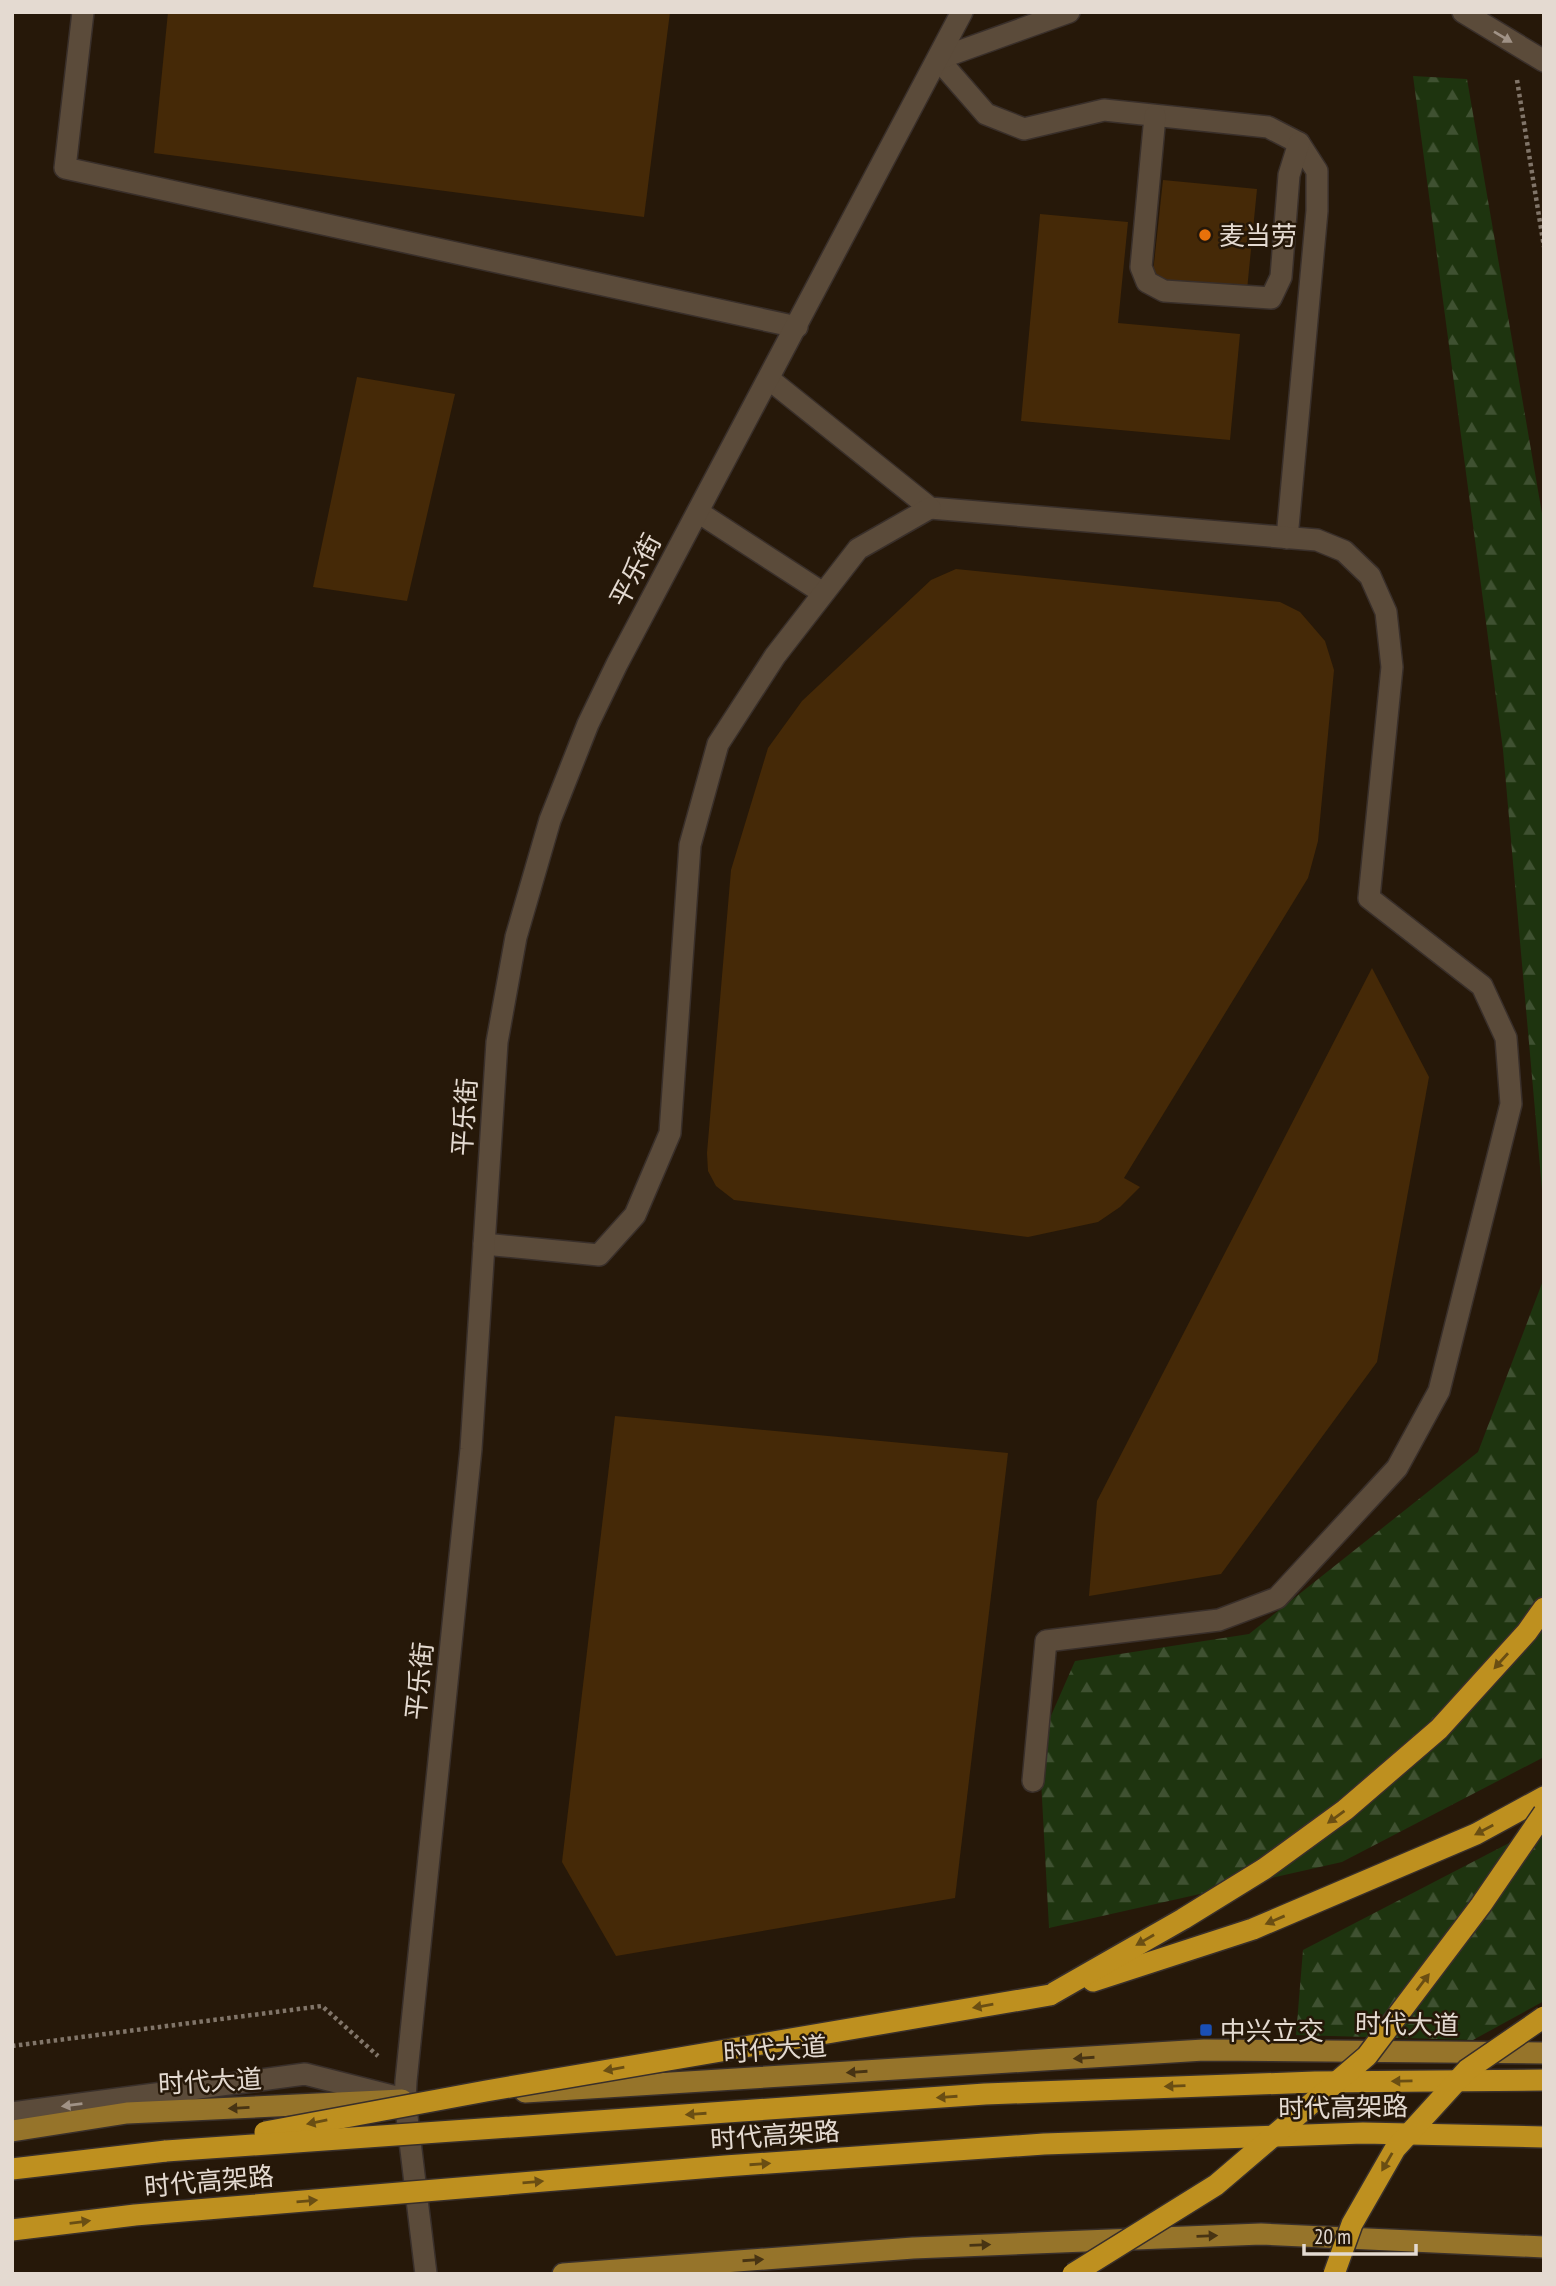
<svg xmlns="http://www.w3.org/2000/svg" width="1556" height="2286" font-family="'PT Sans Narrow','Noto Sans SC',sans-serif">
	<defs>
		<pattern id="forest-firs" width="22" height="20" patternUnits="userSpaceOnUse" patternTransform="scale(1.75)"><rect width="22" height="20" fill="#1e340f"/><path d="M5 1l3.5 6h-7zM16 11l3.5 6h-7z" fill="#3f5131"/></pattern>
	</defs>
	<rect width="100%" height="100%" fill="#261809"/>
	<!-- forest -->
	<g fill="url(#forest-firs)">
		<polygon points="1413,76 1467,79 1544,525 1544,1212 1503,750"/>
		<polygon points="1544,1278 1544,1757 1342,1862 1049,1928 1039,1743 1075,1661 1249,1634 1478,1452"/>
		<polygon points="1544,1825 1544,2001 1473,2040 1296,2035 1303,1950"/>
	</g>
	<!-- building -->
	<g fill="#452907">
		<polygon points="168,12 670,12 644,217 154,153"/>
		<polygon points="1163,180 1257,189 1247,290 1152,282"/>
		<polygon points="1040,214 1128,222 1118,323 1240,334 1230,440 1021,421"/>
		<polygon points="357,377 455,394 407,601 313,587"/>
		<polygon points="956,569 1280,602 1300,612 1325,641 1334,670 1318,841 1308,878 1124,1178 1140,1187 1120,1207 1098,1222 1028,1237 734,1200 716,1186 708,1171 707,1153 731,870 768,748 802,701 931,580"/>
		<polygon points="1372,968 1429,1077 1377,1362 1221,1574 1089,1596 1097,1501"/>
		<polygon points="615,1416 1008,1453 955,1898 616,1956 562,1862"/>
	</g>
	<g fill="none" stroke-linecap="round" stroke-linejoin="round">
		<defs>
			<g id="minor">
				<polyline points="83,12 65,168 797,327"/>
				<polyline points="1463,12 1544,61"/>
				<polyline points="938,59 986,114 1024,129 1104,110 1268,127 1299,143 1317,171 1317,211 1287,538"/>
				<polyline points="938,59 1069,12"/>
				<polyline points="1155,116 1141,267 1147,282 1164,291 1271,298 1281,277 1289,175 1299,143"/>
				<polyline points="769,379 930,508 1317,540 1344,551 1370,576 1386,612 1392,667 1369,898 1482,986 1506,1038 1511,1104 1439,1391 1397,1468 1277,1598 1219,1620 1046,1641 1033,1781"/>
				<polyline points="698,512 823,593"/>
				<polyline points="484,1244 599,1255 635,1215 670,1133 690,845 718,744 775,656 858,549 930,508"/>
				<polyline points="12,2113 305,2074 396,2097"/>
				<polyline points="426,2274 405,2100 406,2081 471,1449 497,1042 516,937 550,820 588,724 617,664 962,12"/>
			</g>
			<g id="major">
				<polyline points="525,2092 1204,2050 1544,2053"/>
				<polyline points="12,2131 127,2113 402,2100"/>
				<polyline points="563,2274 913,2248 1261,2234 1544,2247"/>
			</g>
			<g id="highway">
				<polyline points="1093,1981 1253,1929 1476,1834 1544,1797"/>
				<polyline points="1050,1995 1183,1919 1264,1869 1345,1810 1439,1729 1527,1632 1544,1608"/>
				<polyline points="12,2169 166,2151"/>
			</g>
		</defs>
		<!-- minor casing -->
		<use href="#minor" stroke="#392f2a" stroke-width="24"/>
		<!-- major casing -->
		<use href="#major" stroke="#392f2a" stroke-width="24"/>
		<!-- highway casing -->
		<use href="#highway" stroke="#392f2a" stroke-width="24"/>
		<!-- path -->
		<g stroke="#817569" stroke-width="4.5" stroke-dasharray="3.5 3.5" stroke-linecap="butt">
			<polyline points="1517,80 1544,247"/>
			<polyline points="12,2046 322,2006 378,2056"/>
		</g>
		<!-- minor -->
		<use href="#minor" stroke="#5b4b3a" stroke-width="21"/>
		<!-- major -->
		<use href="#major" stroke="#96742a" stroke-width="21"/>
		<!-- highway -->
		<use href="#highway" stroke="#be901f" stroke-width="21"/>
		<defs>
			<g id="highway-bridge">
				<polyline points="265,2132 486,2091 1050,1995"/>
				<polyline points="166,2151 985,2094 1315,2082 1544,2080"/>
				<polyline points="12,2230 135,2215 725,2166 1044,2144 1363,2133 1544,2137"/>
				<polyline points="1073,2274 1216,2185 1367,2056 1481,1905 1544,1813"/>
				<polyline points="1334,2274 1352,2224 1395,2149 1467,2070 1544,2017"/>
			</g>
		</defs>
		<!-- highway-bridge casing -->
		<use href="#highway-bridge" stroke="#392f2a" stroke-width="24" stroke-linecap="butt"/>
		<!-- highway-bridge -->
		<use href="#highway-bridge" stroke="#be901f" stroke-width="21"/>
	</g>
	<!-- one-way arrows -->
	<defs><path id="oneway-solid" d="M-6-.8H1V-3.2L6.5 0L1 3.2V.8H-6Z" transform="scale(1.75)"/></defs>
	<g fill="#a09286">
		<use href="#oneway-solid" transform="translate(1503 37) rotate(31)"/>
		<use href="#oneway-solid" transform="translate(72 2105) rotate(173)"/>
	</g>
	<g fill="#6a4e13">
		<use href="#oneway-solid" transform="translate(1501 1661) rotate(132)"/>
		<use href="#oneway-solid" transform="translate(1336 1817) rotate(144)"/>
		<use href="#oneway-solid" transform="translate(1484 1830) rotate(152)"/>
		<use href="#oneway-solid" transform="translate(1275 1920) rotate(157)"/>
		<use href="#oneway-solid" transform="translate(1145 1940) rotate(150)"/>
		<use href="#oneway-solid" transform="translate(1423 1982) rotate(-53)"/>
		<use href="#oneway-solid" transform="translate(983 2006) rotate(170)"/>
		<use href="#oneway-solid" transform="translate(614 2069) rotate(170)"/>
		<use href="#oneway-solid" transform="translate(1402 2081) rotate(179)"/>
		<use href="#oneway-solid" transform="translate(1175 2086) rotate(178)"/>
		<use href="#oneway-solid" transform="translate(947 2097) rotate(176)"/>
		<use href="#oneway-solid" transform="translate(696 2114) rotate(176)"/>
		<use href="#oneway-solid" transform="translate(317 2122) rotate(169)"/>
		<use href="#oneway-solid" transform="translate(1387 2162) rotate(120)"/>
		<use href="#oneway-solid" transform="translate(760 2164) rotate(-4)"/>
		<use href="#oneway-solid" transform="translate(533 2182) rotate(-5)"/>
		<use href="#oneway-solid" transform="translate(307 2201) rotate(-5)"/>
		<use href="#oneway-solid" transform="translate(80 2222) rotate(-7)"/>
	</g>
	<g fill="#483413">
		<use href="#oneway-solid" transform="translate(1084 2058) rotate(176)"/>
		<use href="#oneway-solid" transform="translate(857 2072) rotate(176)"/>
		<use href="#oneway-solid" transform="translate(239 2108) rotate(177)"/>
		<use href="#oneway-solid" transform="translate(1207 2236) rotate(-2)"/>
		<use href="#oneway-solid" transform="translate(980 2245) rotate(-2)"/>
		<use href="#oneway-solid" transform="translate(753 2260) rotate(-4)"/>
	</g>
	<!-- markers -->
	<circle fill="#e8710a" stroke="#261809" stroke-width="2.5" cx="1205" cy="235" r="7"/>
	<rect fill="#1a4fb4" stroke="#261809" stroke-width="2.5" x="1199" y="2023" width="14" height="14" rx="3.5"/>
	<g text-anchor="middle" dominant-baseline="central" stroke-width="5" stroke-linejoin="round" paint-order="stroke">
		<!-- poi labels -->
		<g font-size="26" fill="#e4dad1" stroke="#261809" text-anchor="start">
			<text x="1219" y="235">麦当劳</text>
			<text x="1220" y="2030">中兴立交</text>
		</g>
		<!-- street labels -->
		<g font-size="26" fill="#e4dad1" stroke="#261809">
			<text transform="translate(635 570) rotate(-62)">平乐街</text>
			<text transform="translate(464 1117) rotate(-86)">平乐街</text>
			<text transform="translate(419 1681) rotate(-84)">平乐街</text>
			<text transform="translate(1407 2024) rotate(1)">时代大道</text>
			<text transform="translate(775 2049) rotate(-4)">时代大道</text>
			<text transform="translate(210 2081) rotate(-3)">时代大道</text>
			<text transform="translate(1343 2107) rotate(-1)">时代高架路</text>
			<text transform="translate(775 2135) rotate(-4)">时代高架路</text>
			<text transform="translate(209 2181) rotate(-5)">时代高架路</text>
		</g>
	</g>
	<!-- border -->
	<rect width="1556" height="2286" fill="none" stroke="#e4dad1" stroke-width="28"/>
	<!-- scale -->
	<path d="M1304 2244v10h112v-10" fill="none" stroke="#e4dad1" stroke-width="3.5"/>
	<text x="1314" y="2244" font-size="21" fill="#e4dad1" stroke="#261809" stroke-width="5" paint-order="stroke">20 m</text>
</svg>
